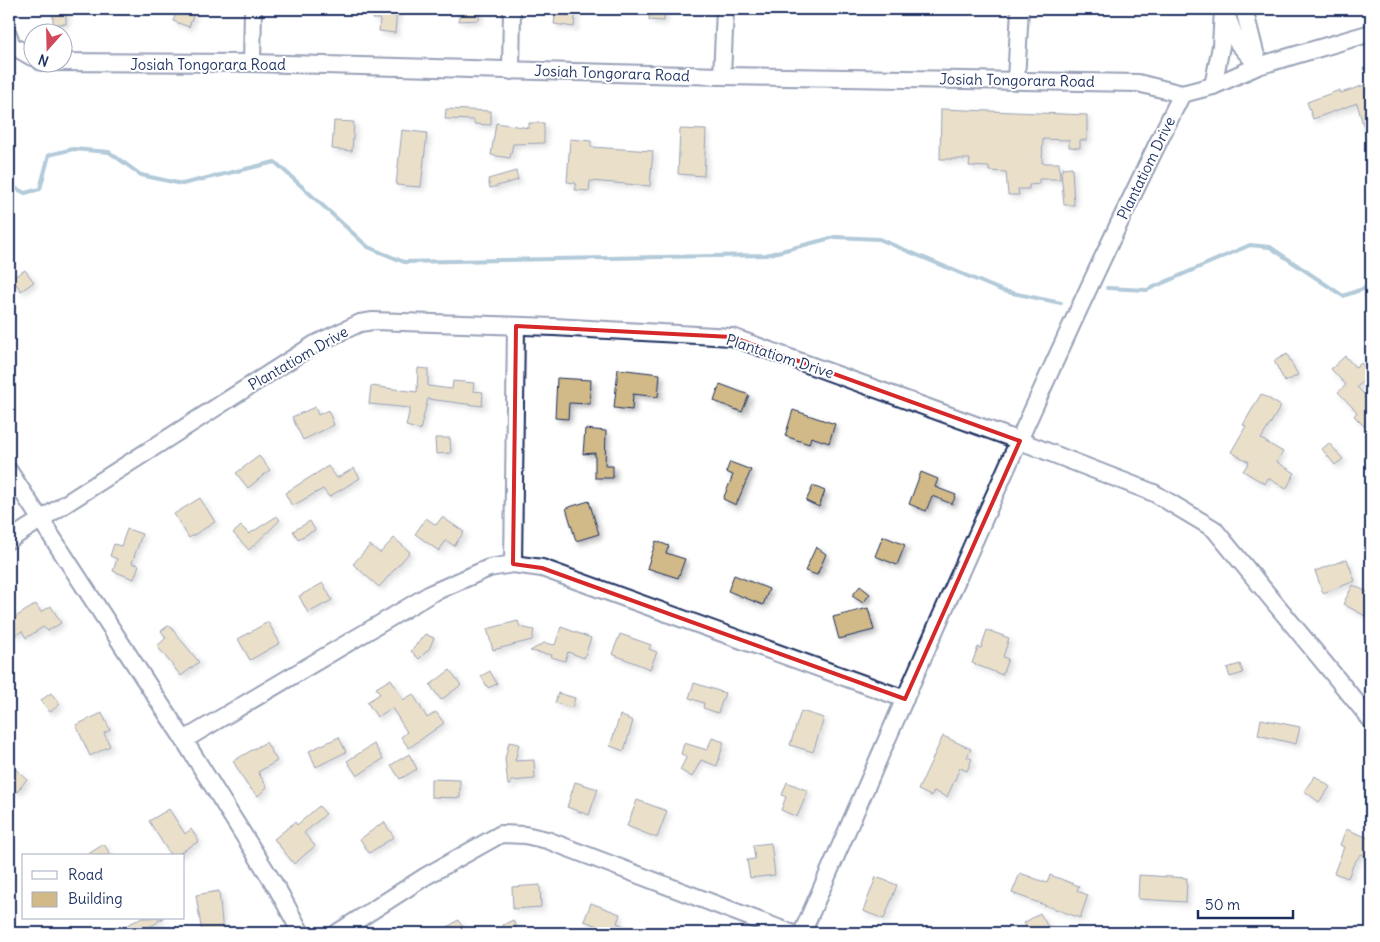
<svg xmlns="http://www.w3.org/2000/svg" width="1380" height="942" font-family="Delius,sans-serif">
	<defs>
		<filter id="shadow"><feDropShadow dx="3.5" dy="3.5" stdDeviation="2.5" flood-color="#0004"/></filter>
	</defs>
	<rect width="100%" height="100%" fill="#fff"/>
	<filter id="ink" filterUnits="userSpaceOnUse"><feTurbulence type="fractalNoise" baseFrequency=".02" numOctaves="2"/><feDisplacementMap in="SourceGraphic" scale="10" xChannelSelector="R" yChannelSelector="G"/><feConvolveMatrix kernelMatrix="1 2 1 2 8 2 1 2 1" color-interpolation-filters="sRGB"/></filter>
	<g filter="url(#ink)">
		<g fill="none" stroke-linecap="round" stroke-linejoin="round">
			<!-- stream -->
			<g stroke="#568aaa" stroke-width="4">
				<polyline points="9,185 25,193 40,189 49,155 73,149 109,152 141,175 182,184 275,162 368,247 404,262 766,255 835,237 879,239 1003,291 1061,303"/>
				<polyline points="1107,288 1147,290 1250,245 1270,247 1343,296 1371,286"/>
			</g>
		</g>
		<!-- building -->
		<g fill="#d1b988" stroke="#1b2f5e" filter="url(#shadow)">
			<rect x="53" y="9" width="13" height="15"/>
			<polygon points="178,9 194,13 189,27 173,21"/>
			<polygon points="374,9 397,9 395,33 379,31 380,19 373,19"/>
			<polygon points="459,9 479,9 479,20 459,21"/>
			<polygon points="556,9 576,9 574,27 554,24"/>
			<polygon points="650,9 664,9 664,21 649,20"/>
			<polygon points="1371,83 1371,142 1368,143 1357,103 1313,119 1307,102 1340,90 1341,93"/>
			<polygon points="446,109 491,111 491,125 474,124 474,120 445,119"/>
			<polygon points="941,109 1087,115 1087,140 1080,140 1080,148 1069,147 1069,140 1043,139 1042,163 1059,163 1060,179 1039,179 1039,184 1029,185 1029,189 1018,189 1019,195 1008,195 1006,172 989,171 989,167 969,166 970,159 940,159"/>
			<polygon points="334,121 354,122 352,151 332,149"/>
			<polygon points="496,123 529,128 529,123 544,123 544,143 513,144 510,158 491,155"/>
			<polygon points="680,129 706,130 704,176 678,174"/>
			<polygon points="402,130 427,133 421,187 396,185"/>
			<polygon points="570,139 591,141 591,147 653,151 650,186 590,181 589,191 575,190 576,183 567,182"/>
			<polygon points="1072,167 1074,205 1064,205 1061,171 1063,170 1063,168"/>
			<polygon points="516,171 518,180 490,188 488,179"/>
			<polygon points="25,270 34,282 21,291 12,278"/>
			<polygon points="1287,354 1298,375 1285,382 1274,361"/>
			<polygon points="1345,356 1356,368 1361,363 1371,374 1357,387 1371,401 1371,433 1354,416 1357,412 1338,392 1346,385 1331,369"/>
			<polygon points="418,368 428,369 428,386 452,389 453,381 474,383 473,391 483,392 482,406 428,399 420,430 406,426 410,408 369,404 371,386 417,392"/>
			<polygon points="618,369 660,374 658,397 633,394 632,410 614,408"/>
			<polygon points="557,378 591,380 590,404 569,403 568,419 555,418"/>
			<polygon points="720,384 749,395 742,412 714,401"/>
			<polygon points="1261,394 1281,406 1261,439 1283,452 1277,462 1295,473 1286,489 1268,478 1265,484 1243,471 1249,462 1231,452 1246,426 1243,425"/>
			<polygon points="315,407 318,415 328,410 334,425 303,440 292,417"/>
			<polygon points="793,410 835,424 829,443 811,437 809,444 785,436"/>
			<polygon points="585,429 606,431 605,466 613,466 613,478 595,478 595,453 583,454"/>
			<polygon points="435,438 450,438 451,453 436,454"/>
			<polygon points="1329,443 1343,459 1335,465 1322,449"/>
			<polygon points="259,456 270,470 248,488 236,473"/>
			<polygon points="730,462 751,470 736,505 723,499 733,475 726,472"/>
			<polygon points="328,466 337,478 354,468 360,478 329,497 323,489 292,506 285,493"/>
			<polygon points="921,472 938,479 935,487 956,495 952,504 932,496 926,511 909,504"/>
			<polygon points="813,486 825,491 819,507 806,501"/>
			<polygon points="200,498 215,522 189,538 174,514"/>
			<polygon points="589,501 599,534 576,541 566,508"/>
			<polygon points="277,516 280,520 249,550 233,533 241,526 249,534"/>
			<polygon points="442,517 464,532 454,546 446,540 439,551 415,534 426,518 436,525"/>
			<polygon points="310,521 315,530 298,539 293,531"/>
			<polygon points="127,529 142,534 132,563 139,565 134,579 113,571 117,559 110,556 114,544 121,546"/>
			<polygon points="883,536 905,545 897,565 875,556"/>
			<polygon points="394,538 410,552 379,587 353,564 370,545 380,553"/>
			<polygon points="656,541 669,546 666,553 685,559 678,578 647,568"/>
			<polygon points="816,547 826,554 817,575 805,571"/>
			<polygon points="1347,559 1355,581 1323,593 1315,571"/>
			<polygon points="734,575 769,589 763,605 728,591"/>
			<polygon points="323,583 332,600 308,613 299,596"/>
			<polygon points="1353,585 1371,594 1371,619 1343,604"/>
			<polygon points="860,586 870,594 863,603 852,596"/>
			<polygon points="36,604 41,612 51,606 61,623 48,631 43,627 26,638 22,631 16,635 9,621"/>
			<polygon points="868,608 874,630 839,639 833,617"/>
			<polygon points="518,621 520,627 534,630 532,640 493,650 487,629"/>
			<polygon points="268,622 280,643 250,660 238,639"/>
			<polygon points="169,625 199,662 181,676 157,646 166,638 161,631"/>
			<polygon points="561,627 591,638 584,658 568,652 565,661 551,657 552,655 530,651 544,643 555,645"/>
			<polygon points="987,630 1009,638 1003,657 1008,659 1002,675 972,663 978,647 981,648"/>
			<polygon points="425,634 434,638 429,649 419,659 411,651"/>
			<polygon points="620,634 651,645 649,649 657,652 650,669 612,654"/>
			<polygon points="1240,664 1243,673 1230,677 1227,668"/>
			<polygon points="450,670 461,685 441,700 430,685"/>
			<polygon points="490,671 497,684 488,688 481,676"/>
			<polygon points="391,679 403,700 413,694 427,718 436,712 444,723 409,748 401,737 407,732 392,708 377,717 367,702 380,694 376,688"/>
			<polygon points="694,683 725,693 718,713 703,708 704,703 689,698"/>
			<polygon points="51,693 60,704 50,712 41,700"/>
			<polygon points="558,693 575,698 572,708 555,703"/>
			<polygon points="801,711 824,718 813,752 790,745"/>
			<polygon points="102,713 110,730 104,733 110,746 90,756 76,725"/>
			<polygon points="620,715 633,721 624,751 610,746"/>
			<polygon points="1261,719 1300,727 1296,744 1258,735"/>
			<polygon points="943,736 971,749 967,757 972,759 967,771 960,768 947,797 934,791 931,796 918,790"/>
			<polygon points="339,737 346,752 316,767 309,751"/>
			<polygon points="712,738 724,742 717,766 701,760 692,777 680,770 687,756 681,754 684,743 707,750"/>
			<polygon points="266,742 277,761 258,772 267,787 258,796 247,785 233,761"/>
			<polygon points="509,742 519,744 515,761 534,760 535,779 511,781 511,785 508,785 505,759"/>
			<polygon points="374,744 383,759 357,776 347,761"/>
			<polygon points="409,754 417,769 400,779 391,765"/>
			<polygon points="9,764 27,779 17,792 9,785"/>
			<polygon points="1315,776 1330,787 1319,802 1304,791"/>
			<polygon points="431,779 460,780 460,798 431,797"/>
			<polygon points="575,782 598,789 589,815 567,807"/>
			<polygon points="787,782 808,791 797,817 781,810 786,797 782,795"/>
			<polygon points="637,800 667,811 657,838 627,826"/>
			<polygon points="319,806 326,814 304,833 315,846 294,864 274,839 295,822 297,825"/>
			<polygon points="169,809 185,834 191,829 199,841 175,856 171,856 149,821"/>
			<polygon points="384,822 394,837 369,853 360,839"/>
			<polygon points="1346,829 1371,839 1371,858 1361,854 1353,865 1348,878 1334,873 1344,847 1340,845"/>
			<polygon points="771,843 775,875 750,878 747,860 755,859 753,845"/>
			<polygon points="104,844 111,856 85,856"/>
			<polygon points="1020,873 1047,883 1050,875 1079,886 1077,891 1088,895 1080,918 1012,893"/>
			<polygon points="1139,875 1187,878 1186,902 1138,899"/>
			<polygon points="876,877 897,885 884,919 863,911"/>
			<polygon points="540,885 541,907 513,909 512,887"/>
			<polygon points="219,891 223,933 202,933 196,895"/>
			<polygon points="591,903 620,914 617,923 642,933 616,933 584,921"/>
			<polygon points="1040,913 1048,927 1037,933 1030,933 1024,923"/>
			<polygon points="142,918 164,918 140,933 116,933 129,924"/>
			<polygon points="458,920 467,933 439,933"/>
			<polygon points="513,920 519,933 507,933 503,925"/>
		</g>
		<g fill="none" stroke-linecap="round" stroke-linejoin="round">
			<defs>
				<g id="minor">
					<polyline points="1244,9 1258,64"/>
					<polyline points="1226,14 1237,42 1258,66"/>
					<polyline points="9,36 11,45 32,57"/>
					<polyline points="41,62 252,63 722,76 1138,83 1182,94"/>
					<polyline points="252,63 253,9"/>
					<polyline points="511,71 512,9"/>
					<polyline points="722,76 725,9"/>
					<polyline points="1016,80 1020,9"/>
					<polyline points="1213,86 1221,46 1223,9"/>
					<polyline points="9,471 184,740 278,890 301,933"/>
					<polyline points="9,540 315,344 360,323 373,321 554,327 732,337 1020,441 1154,493 1214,529 1371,720"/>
					<polyline points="513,564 516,326"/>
					<polyline points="184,740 432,593 489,568 513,564 542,568 905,699"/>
					<polyline points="337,933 426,876 501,834 525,835 547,840 791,933"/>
					<path d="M802,933C926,653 1045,369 1182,94L1213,86L1258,66L1371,33"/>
				</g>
			</defs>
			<!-- minor casing -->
			<use href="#minor" stroke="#1b2f5e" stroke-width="20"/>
			<!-- minor -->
			<use href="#minor" stroke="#fff" stroke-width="16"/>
		</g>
	</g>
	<!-- marked area -->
	<path d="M0 0H1380V942H0ZM516,326L732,337L1020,441L905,699L542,568L513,564Z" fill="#fff" fill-opacity=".55" fill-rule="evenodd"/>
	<path fill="none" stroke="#d62828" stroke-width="4" stroke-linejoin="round" d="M516,326L732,337L1020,441L905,699L542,568L513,564Z"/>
	<g text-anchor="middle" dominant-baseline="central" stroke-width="4" stroke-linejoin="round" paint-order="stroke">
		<!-- street labels -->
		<g font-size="15" fill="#1b2f5e" stroke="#fff">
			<text x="208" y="64">Josiah Tongorara Road</text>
			<text transform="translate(612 73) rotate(2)">Josiah Tongorara Road</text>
			<text transform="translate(1017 80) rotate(1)">Josiah Tongorara Road</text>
			<text transform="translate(1146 168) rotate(-64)">Plantatiom Drive</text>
			<text transform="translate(780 356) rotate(18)">Plantatiom Drive</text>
			<text transform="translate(298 358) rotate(-30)">Plantatiom Drive</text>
		</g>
	</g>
	<!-- margin -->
	<rect width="1380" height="942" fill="none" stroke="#fff" stroke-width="30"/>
	<rect x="15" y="15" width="1350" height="912" fill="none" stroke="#1b2f5e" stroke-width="2" filter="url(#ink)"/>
	<!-- legend -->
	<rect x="22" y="854" width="162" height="65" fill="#ffffff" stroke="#a4acbf"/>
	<rect x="32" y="871" width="25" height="8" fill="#ffffff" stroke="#a4acbf"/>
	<text x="68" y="880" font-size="15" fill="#1b2f5e">Road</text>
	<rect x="32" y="892" width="25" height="15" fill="#d1b988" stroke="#a4acbf"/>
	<text x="68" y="904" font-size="15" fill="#1b2f5e">Building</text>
	<!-- north arrow -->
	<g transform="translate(48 48) rotate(200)"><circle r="24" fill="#ffffff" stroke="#a4acbf"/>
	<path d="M0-4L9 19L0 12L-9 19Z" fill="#d1495b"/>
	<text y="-8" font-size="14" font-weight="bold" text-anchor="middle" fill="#1b2f5e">N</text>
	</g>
	<!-- scale -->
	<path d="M1198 910v8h95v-8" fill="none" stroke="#1b2f5e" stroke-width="2.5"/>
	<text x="1205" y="910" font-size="15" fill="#1b2f5e" stroke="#ffffff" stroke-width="4" paint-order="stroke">50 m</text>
</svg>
